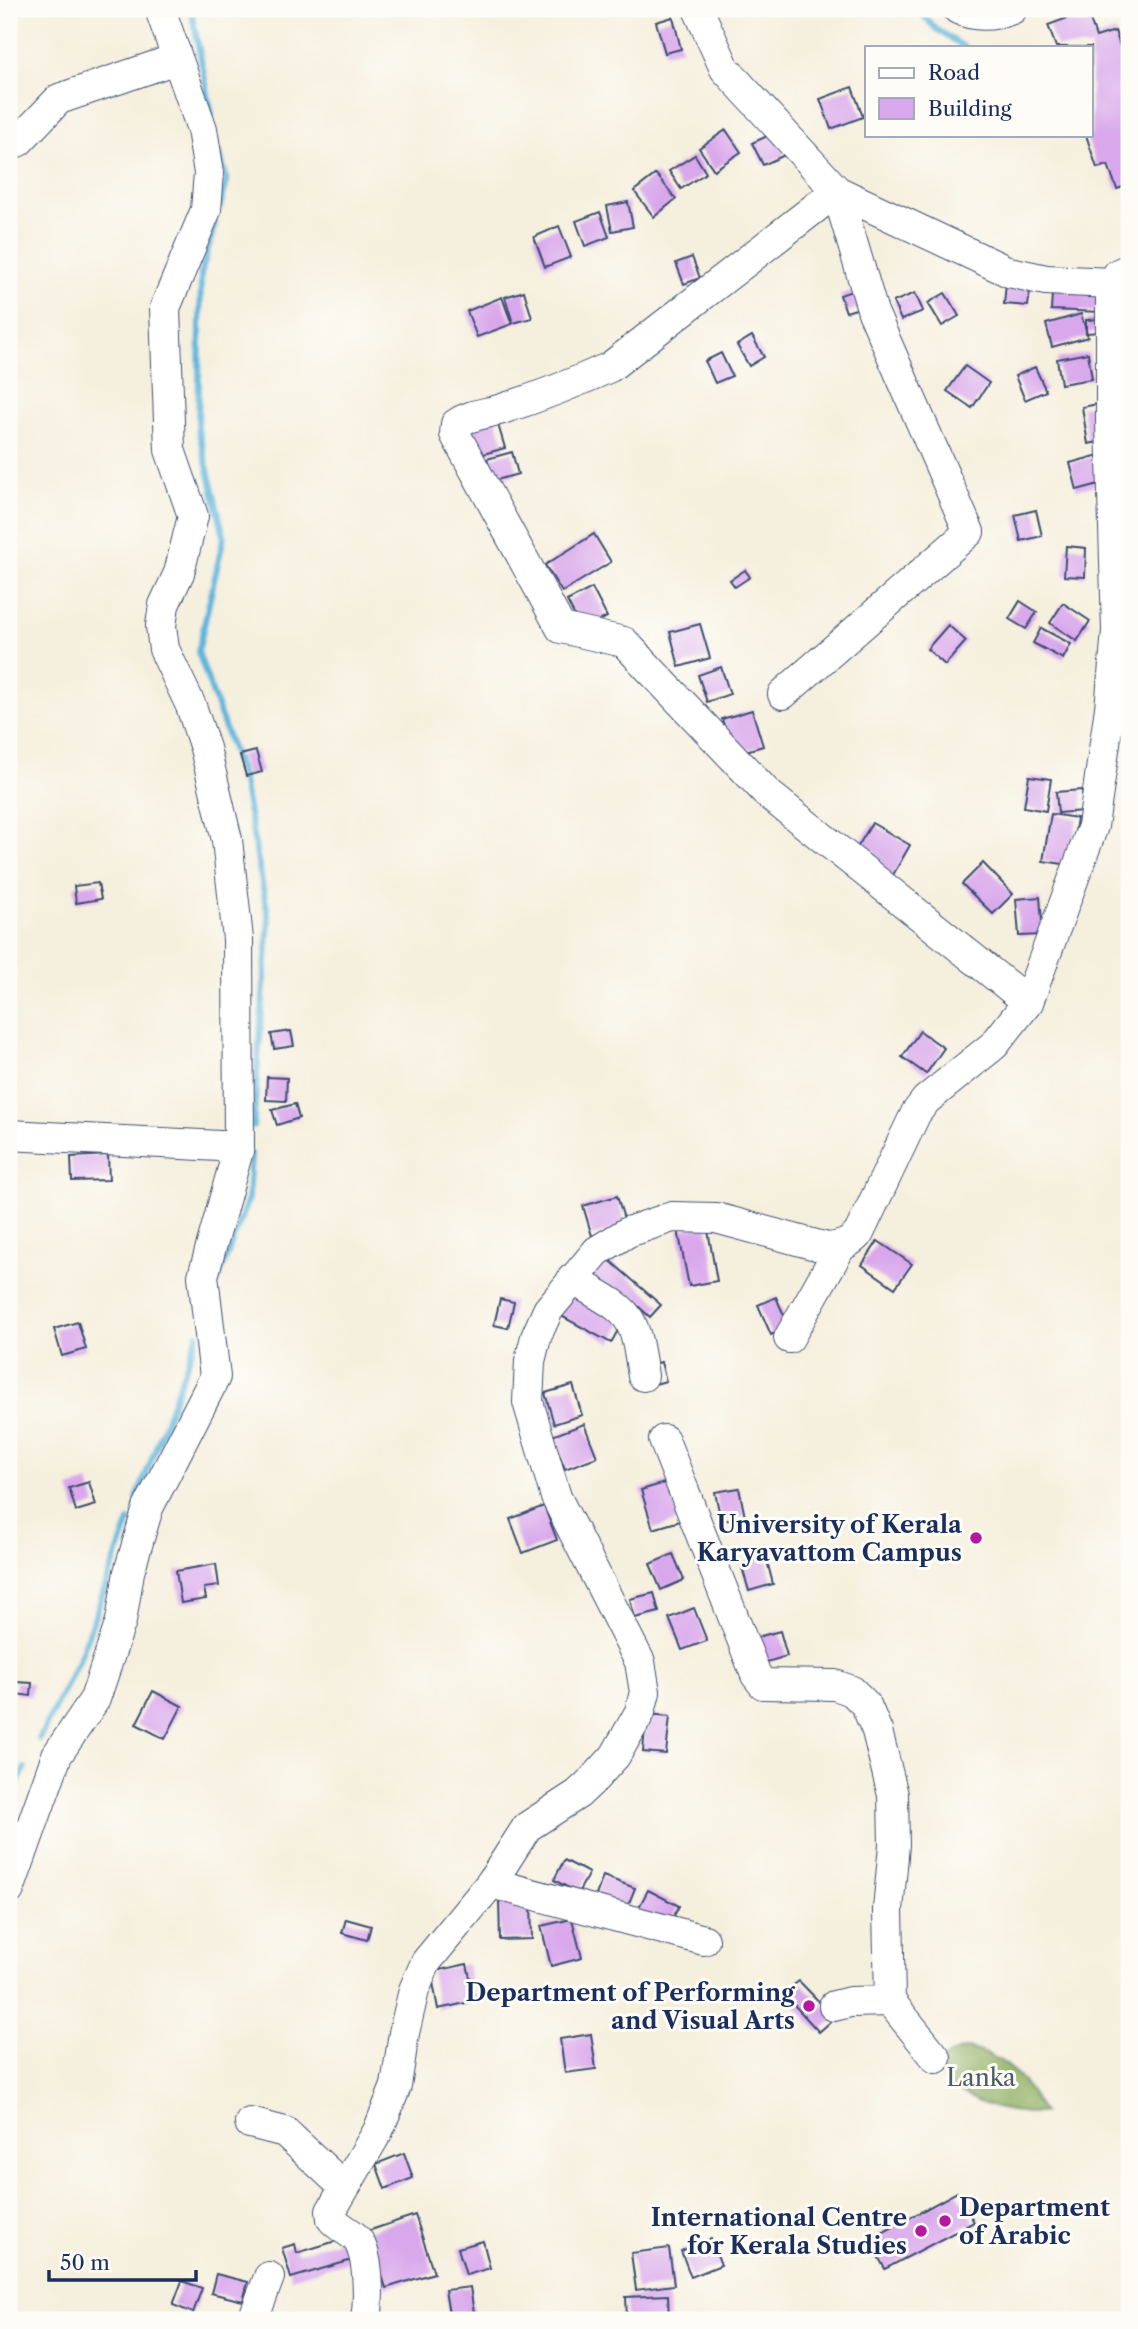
<svg xmlns="http://www.w3.org/2000/svg" width="1138" height="2329" font-family="'Libre Caslon Text',serif">
	<rect width="100%" height="100%" fill="#fdfcf7"/>
	<filter id="ink" filterUnits="userSpaceOnUse"><feTurbulence type="fractalNoise" baseFrequency=".0143" numOctaves="2"/><feDisplacementMap in="SourceGraphic" scale="14" xChannelSelector="R" yChannelSelector="G"/><feConvolveMatrix kernelMatrix="1 2 1 2 8 2 1 2 1" color-interpolation-filters="sRGB"/></filter>
	<filter id="wash" filterUnits="userSpaceOnUse"><feTurbulence type="fractalNoise" baseFrequency=".00686" numOctaves="4" result="noise"/><feDisplacementMap in="SourceGraphic" scale="28" xChannelSelector="R" yChannelSelector="G"/><feGaussianBlur stdDeviation="1.57" result="paint"/><feColorMatrix in="noise" values="0 0 0 0 0 0 0 0 0 0 0 0 0 0 0 0 0 1.4 0 .05"/><feComposite in="paint" operator="in"/></filter>
	<g filter="url(#wash)">
		<rect width="100%" height="100%" fill="#f5efdd"/>
		<!-- forest -->
		<path fill="#8fae61" stroke="#556e60" stroke-width="2" d="M967,2048C1010,2058 1021,2077 1043,2113C1004,2114 975,2105 945,2081L941,2062L950,2054Z"/>
		<g fill="none" stroke-linecap="round" stroke-linejoin="round">
			<!-- stream -->
			<g stroke="#5fb5dc" stroke-width="6">
				<polyline points="191,9 212,115"/>
				<polyline points="917,9 936,29 964,47"/>
				<polyline points="220,207 227,181 220,153"/>
				<polyline points="215,224 201,274 198,429 224,536 198,652 242,777 269,920 253,1126"/>
				<polyline points="216,1284 248,1199 251,1154"/>
				<polyline points="137,1498 198,1334"/>
				<polyline points="39,1739 80,1657 129,1521"/>
				<polyline points="9,1799 25,1768"/>
			</g>
		</g>
		<g id="blocks">
			<!-- building -->
			<g fill="#d9a8ec">
				<polygon points="1087,11 1096,37 1115,31 1129,73 1129,185 1117,189 1108,165 1097,168 1086,135 1091,135 1091,47 1056,47 1048,25"/>
				<polygon points="673,17 681,49 665,53 656,22"/>
				<polygon points="852,87 863,117 831,129 820,99"/>
				<polygon points="726,130 741,152 714,170 699,148"/>
				<polygon points="774,133 785,155 763,165 752,143"/>
				<polygon points="695,155 706,173 681,189 669,171"/>
				<polygon points="656,174 676,199 654,217 634,191"/>
				<polygon points="628,202 633,227 612,231 607,206"/>
				<polygon points="600,212 609,237 585,246 576,221"/>
				<polygon points="559,226 571,257 545,267 534,237"/>
				<polygon points="692,257 700,278 684,284 676,263"/>
				<polygon points="1007,274 1032,276 1028,306 1004,304"/>
				<polygon points="1053,279 1104,282 1102,312 1051,310"/>
				<polygon points="863,287 869,305 846,312 840,295"/>
				<polygon points="524,291 532,318 513,323 505,297"/>
				<polygon points="915,293 923,311 901,320 893,302"/>
				<polygon points="945,293 959,316 942,326 928,303"/>
				<polygon points="502,297 512,324 477,337 467,311"/>
				<polygon points="1081,314 1088,337 1052,347 1046,324"/>
				<polygon points="1101,319 1101,332 1086,333 1086,320"/>
				<polygon points="752,336 764,357 749,366 737,345"/>
				<polygon points="721,353 732,376 715,383 705,361"/>
				<polygon points="1088,353 1092,379 1061,384 1057,359"/>
				<polygon points="965,366 989,383 972,408 947,391"/>
				<polygon points="1035,367 1046,391 1025,400 1015,376"/>
				<polygon points="1103,403 1109,440 1088,444 1082,407"/>
				<polygon points="494,411 505,448 476,456 466,419"/>
				<polygon points="512,452 518,474 493,481 487,459"/>
				<polygon points="1103,454 1110,481 1077,490 1070,463"/>
				<polygon points="1036,510 1042,536 1021,541 1015,515"/>
				<polygon points="594,534 611,562 562,592 545,565"/>
				<polygon points="1066,546 1086,548 1085,577 1064,576"/>
				<polygon points="745,570 750,577 735,587 730,580"/>
				<polygon points="592,588 607,617 582,630 567,601"/>
				<polygon points="1020,601 1037,612 1026,629 1009,619"/>
				<polygon points="1063,603 1090,621 1077,641 1050,623"/>
				<polygon points="700,624 710,658 679,667 670,632"/>
				<polygon points="948,625 966,641 945,665 927,649"/>
				<polygon points="1041,628 1071,644 1063,659 1033,643"/>
				<polygon points="721,667 730,694 707,702 698,675"/>
				<polygon points="752,710 763,746 739,753 729,743 722,719"/>
				<polygon points="256,751 262,772 246,776 240,755"/>
				<polygon points="1029,776 1051,779 1046,811 1024,807"/>
				<polygon points="1082,790 1083,811 1058,813 1056,792"/>
				<polygon points="1051,814 1077,818 1070,865 1043,861"/>
				<polygon points="872,823 910,845 893,875 854,853"/>
				<polygon points="983,863 1013,894 993,914 962,884"/>
				<polygon points="98,883 101,899 76,903 74,886"/>
				<polygon points="1040,897 1043,935 1019,936 1016,899"/>
				<polygon points="291,1031 294,1046 274,1049 271,1034"/>
				<polygon points="920,1031 944,1048 926,1074 902,1057"/>
				<polygon points="267,1077 287,1078 286,1101 266,1100"/>
				<polygon points="295,1104 299,1118 277,1125 272,1110"/>
				<polygon points="108,1155 109,1180 72,1181 71,1157"/>
				<polygon points="617,1196 626,1225 592,1236 583,1206"/>
				<polygon points="707,1225 717,1281 689,1286 678,1230"/>
				<polygon points="878,1241 912,1264 895,1288 862,1265"/>
				<polygon points="599,1251 661,1305 650,1317 628,1297 581,1272"/>
				<polygon points="568,1281 623,1321 611,1343 552,1311"/>
				<polygon points="776,1297 789,1327 771,1335 758,1305"/>
				<polygon points="500,1299 514,1302 508,1328 494,1325"/>
				<polygon points="78,1322 86,1349 62,1356 54,1329"/>
				<polygon points="661,1362 666,1381 655,1384 650,1365"/>
				<polygon points="573,1385 582,1415 554,1424 545,1393"/>
				<polygon points="584,1424 597,1457 565,1469 552,1436"/>
				<polygon points="89,1482 96,1505 76,1511 69,1488"/>
				<polygon points="668,1482 680,1521 653,1529 641,1490"/>
				<polygon points="739,1488 745,1517 721,1521 715,1492"/>
				<polygon points="544,1506 557,1540 523,1553 510,1519"/>
				<polygon points="673,1554 684,1580 661,1590 650,1564"/>
				<polygon points="766,1557 773,1584 749,1591 741,1564"/>
				<polygon points="216,1564 219,1586 204,1588 206,1599 181,1603 176,1571"/>
				<polygon points="654,1593 659,1612 635,1618 630,1599"/>
				<polygon points="694,1608 707,1641 682,1650 669,1618"/>
				<polygon points="780,1631 787,1656 753,1666 746,1640"/>
				<polygon points="16,1682 32,1683 31,1696 15,1694"/>
				<polygon points="153,1691 182,1706 165,1739 136,1724"/>
				<polygon points="646,1714 670,1716 666,1754 643,1752"/>
				<polygon points="564,1860 589,1873 578,1893 554,1880"/>
				<polygon points="603,1876 635,1888 625,1913 594,1901"/>
				<polygon points="648,1890 679,1906 667,1930 630,1924"/>
				<polygon points="531,1900 532,1939 500,1940 499,1901"/>
				<polygon points="346,1919 371,1926 367,1940 342,1933"/>
				<polygon points="572,1919 582,1958 551,1966 541,1926"/>
				<polygon points="467,1964 475,2001 438,2009 431,1972"/>
				<polygon points="799,1981 835,2018 819,2032 783,1993"/>
				<polygon points="591,2034 596,2069 565,2073 560,2039"/>
				<polygon points="404,2153 413,2178 385,2189 376,2164"/>
				<polygon points="957,2192 974,2222 885,2269 869,2240"/>
				<polygon points="415,2215 434,2273 386,2288 368,2231"/>
				<polygon points="346,2238 352,2260 291,2278 282,2248 295,2244 297,2253"/>
				<polygon points="711,2239 721,2265 691,2277 681,2251"/>
				<polygon points="483,2241 490,2268 466,2275 458,2248"/>
				<polygon points="669,2248 674,2285 636,2290 631,2253"/>
				<polygon points="216,2274 248,2282 243,2301 211,2293"/>
				<polygon points="182,2281 202,2288 193,2313 173,2305"/>
				<polygon points="470,2287 474,2313 462,2315 463,2320 450,2320 445,2290"/>
				<polygon points="668,2295 669,2320 627,2320 626,2297"/>
			</g>
		</g>
	</g>
	<g filter="url(#ink)">
		<use href="#blocks" fill-opacity="0" stroke="#3c4c71" stroke-width="2"/>
		<g fill="none" stroke-linecap="round" stroke-linejoin="round">
			<defs>
				<g id="minor">
					<path d="M698,9L725,69L837,191L610,367C575,383 539,397 502,409C486,414 470,414 456,424L455,434L561,628L624,642L768,794L1028,1002"/>
					<path d="M958,9C975,17 994,16 1012,9"/>
					<polyline points="9,146 19,141 59,99 176,59"/>
					<polyline points="837,191 1009,272 1046,280 1112,283"/>
					<polyline points="783,694 969,532 873,312 837,191"/>
					<polyline points="9,1135 239,1147"/>
					<path d="M572,1279C630,1314 633,1307 643,1376"/>
					<polyline points="789,1338 841,1246"/>
					<polyline points="664,1440 756,1675 763,1684 835,1685 852,1691 866,1705 877,1731 893,1795 894,1845 888,1910 890,2001 936,2058"/>
					<polyline points="491,1883 704,1940"/>
					<polyline points="9,1890 57,1755 95,1699 121,1621 129,1572 148,1508 215,1377 203,1276 239,1147 238,939 227,840 205,748 191,706 164,649 161,626 164,605 179,573 193,516 170,450 165,308 206,210 209,173 202,129 160,9"/>
					<polyline points="834,2006 850,2002 890,2001"/>
					<polyline points="250,2123 285,2132 344,2187"/>
					<polyline points="253,2320 269,2277"/>
					<path d="M366,2320C369,2301 370,2251 355,2237C347,2230 339,2227 332,2219L331,2211L378,2131L396,2086L404,2033L414,1990L426,1962L491,1883L527,1827L578,1794L595,1778L615,1756L640,1712L645,1692L640,1662L556,1497L528,1402L530,1361L536,1337L548,1310L597,1251L628,1232L672,1217L716,1218L827,1248C841,1247 849,1244 859,1233L916,1113L926,1100L994,1045L1028,1002L1093,826L1110,708L1117,631L1111,422V293L1118,274L1129,269"/>
				</g>
			</defs>
			<!-- minor casing -->
			<use href="#minor" stroke="#3c4c71" stroke-width="32"/>
			<!-- minor -->
			<use href="#minor" stroke="#fff" stroke-width="30"/>
		</g>
	</g>
	<!-- markers -->
	<g fill="#b5179e" stroke="#fdfcf7" stroke-width="2.5">
		<circle cx="976" cy="1538" r="7"/>
		<circle cx="809" cy="2006" r="7"/>
		<circle cx="945" cy="2221" r="7"/>
		<circle cx="921" cy="2231" r="7"/>
	</g>
	<g text-anchor="middle" dominant-baseline="central" stroke-width="6" stroke-linejoin="round" paint-order="stroke">
		<!-- poi labels -->
		<g font-size="24" font-weight="bold" fill="#1b2f5e" stroke="#fdfcf7" text-anchor="end">
			<text x="962" y="1524">University of Kerala<tspan x="962" dy="28">Karyavattom Campus</tspan></text>
			<text x="795" y="1992">Department of Performing<tspan x="795" dy="28">and Visual Arts</tspan></text>
			<text x="959" y="2207" text-anchor="start">Department<tspan x="959" dy="28">of Arabic</tspan></text>
			<text x="907" y="2217">International Centre<tspan x="907" dy="28">for Kerala Studies</tspan></text>
		</g>
		<!-- park labels -->
		<g font-size="24" fill="#495e63" stroke="#fdfcf7">
			<text x="981" y="2077">Lanka</text>
		</g>
	</g>
	<!-- margin -->
	<rect width="1138" height="2329" fill="none" stroke="#fdfcf7" stroke-width="35"/>
	<!-- legend -->
	<rect x="865" y="46" width="228" height="91" fill="#fdfcf7" stroke="#a3aaba" stroke-width="2"/>
	<rect x="879" y="68" width="35" height="10" fill="#ffffff" stroke="#a3aaba" stroke-width="2"/>
	<text x="928" y="80" font-size="21" fill="#1b2f5e">Road</text>
	<rect x="879" y="98" width="35" height="21" fill="#d9a8ec" stroke="#a3aaba" stroke-width="2"/>
	<text x="928" y="116" font-size="21" fill="#1b2f5e">Building</text>
	<!-- scale -->
	<path d="M49 2270v10h147v-10" fill="none" stroke="#1b2f5e" stroke-width="3.5"/>
	<text x="60" y="2270" font-size="21" fill="#1b2f5e" stroke="#fdfcf7" stroke-width="5" paint-order="stroke">50 m</text>
</svg>
